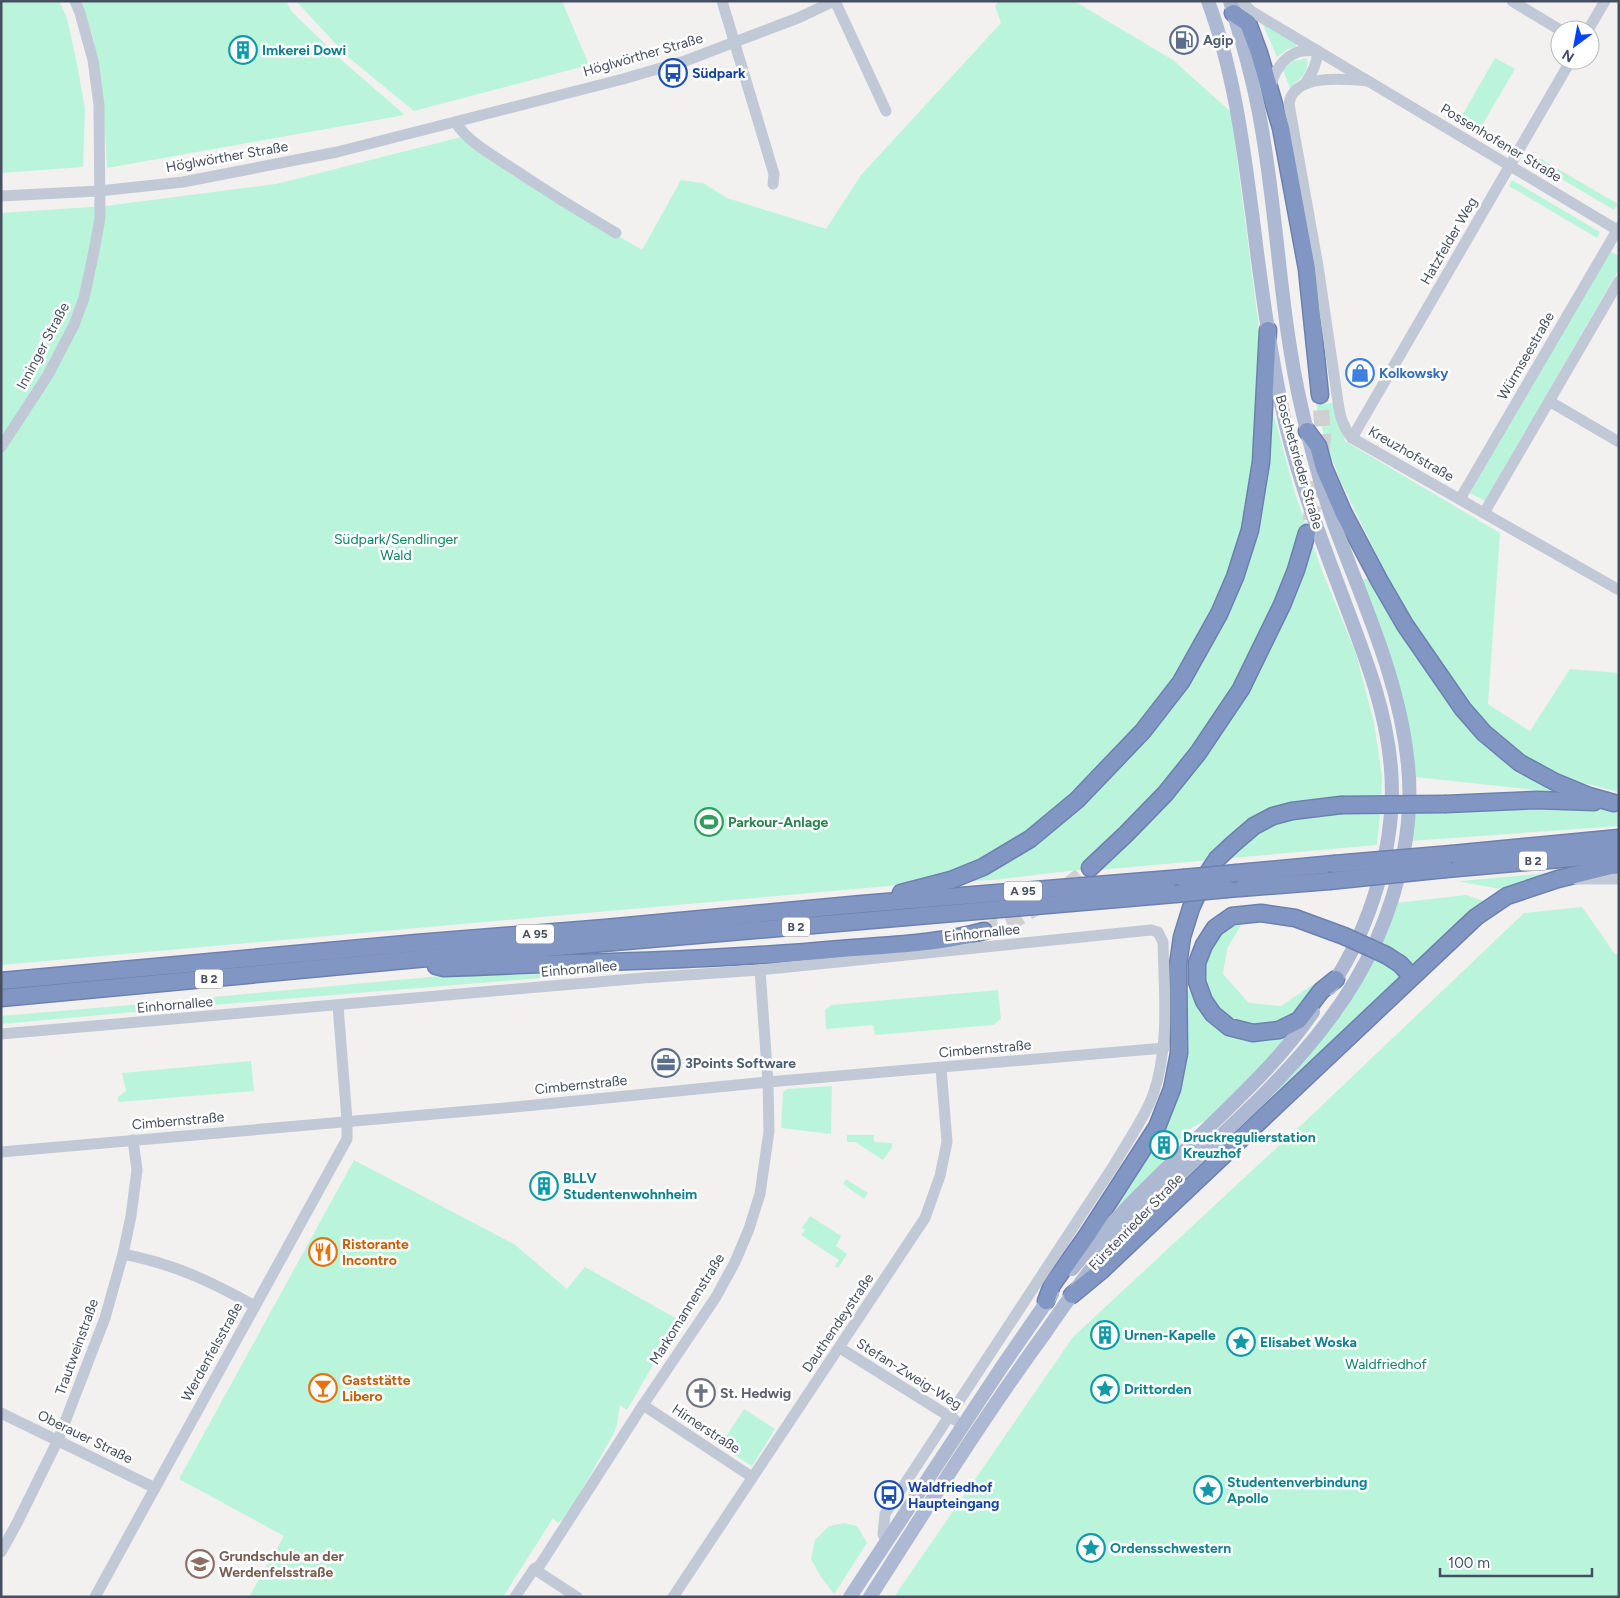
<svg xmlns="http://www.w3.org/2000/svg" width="1620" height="1598" font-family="Figtree,sans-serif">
	<rect width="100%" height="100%" fill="#f3f0f0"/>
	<!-- green -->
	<g fill="#baf5db">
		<polygon points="1,1 59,1 67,18 77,64 85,109 83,167 1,173"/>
		<polygon points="81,1 286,1 292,12 346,64 405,115 107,168 104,114 94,41"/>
		<polygon points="296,1 562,1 589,65 414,111 348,57"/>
		<polygon points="999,1 1074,1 1173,60 1231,112 1258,320 1261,375 1274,415 1295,493 1321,568 1356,654 1374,722 1382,776 1381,806 1377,845 1098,870 1078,870 993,880 923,883 1,965 1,213 105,206 276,184 465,136 565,204 642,250 681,180 703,183 727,198 826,229 861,175 1001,23 995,6"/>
		<polygon points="1261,20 1297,41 1296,47 1288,49 1277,57"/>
		<path d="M1307,58C1310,73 1300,78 1290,88L1283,70L1293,61Z"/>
		<polygon points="1495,58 1515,69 1478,132 1459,121"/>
		<polygon points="1529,152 1618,204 1614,210 1526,158"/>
		<polygon points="1512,180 1600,232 1597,238 1509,186"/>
		<polygon points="1610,251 1619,256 1619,269 1485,501 1470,493"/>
		<polygon points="1335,403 1345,441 1500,533 1488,704 1530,731 1570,669 1619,673 1619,792 1575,781 1547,769 1522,755 1485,725 1414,622 1390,582 1340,480 1326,443 1316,404"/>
		<polygon points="1372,578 1464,721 1495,753 1552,787 1554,792 1415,777 1360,580"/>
		<polygon points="1415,798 1619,810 1619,826 1411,841"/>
		<polygon points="1547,873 1547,875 1501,889 1461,882 1461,881"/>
		<polygon points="1466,895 1484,901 1457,923 1248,1122 1246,1121 1288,1077 1343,1013 1375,958 1396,903"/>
		<polygon points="1582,907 1615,954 1619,954 1619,1597 894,1597 1073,1337 1313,1114 1524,913"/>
		<path d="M1239,922L1241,925L1227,949L1223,974L1249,1003L1281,1006L1312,985L1317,988C1306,1000 1295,1013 1279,1020C1239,1038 1191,997 1209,955C1211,951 1212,945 1215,941C1221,934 1232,928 1239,922Z"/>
		<polygon points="722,963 213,1005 213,997 473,973"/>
		<polygon points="998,990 1001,1019 993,1025 875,1035 873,1025 826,1029 825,1010 831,1005"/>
		<polygon points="1191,990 1204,1014 1226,1033 1257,1041 1291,1033 1246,1084 1210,1118 1193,1127 1176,1143 1159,1166 1116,1209 1113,1206 1160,1133 1186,992"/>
		<polygon points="189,1000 190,1007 1,1024 1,1016"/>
		<polygon points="251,1061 254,1091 118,1102 118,1097 126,1091 122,1073"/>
		<polygon points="832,1086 831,1134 781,1128 783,1092 787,1089"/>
		<polygon points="847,1135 874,1135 874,1142 892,1143 892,1147 883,1160 855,1142 847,1142"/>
		<polygon points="354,1160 514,1244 567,1289 585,1267 679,1320 627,1410 620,1405 617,1424 614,1433 575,1502 564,1518 558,1523 553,1518 503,1597 249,1597 284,1536 179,1479"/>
		<polygon points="846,1179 868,1193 864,1199 843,1184"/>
		<polygon points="810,1216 841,1236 836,1246 847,1254 838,1268 835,1266 839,1260 801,1235 805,1230 802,1228"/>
		<polygon points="744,1409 775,1429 752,1466 720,1446"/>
		<polygon points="845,1523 857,1526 867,1543 834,1594 821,1577 811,1559 815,1540 829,1526"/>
	</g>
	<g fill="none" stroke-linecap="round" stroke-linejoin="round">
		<!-- highway-tunnel -->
		<g stroke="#d0d0d3" stroke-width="16" stroke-dasharray="16 8" stroke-linecap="butt">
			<polyline points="1310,521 1316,494 1323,437 1320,395"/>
			<polyline points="984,931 1017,919 1052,898 1090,868"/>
		</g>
		<defs>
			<g id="highway">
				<polyline points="1233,13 1248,23 1259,53 1281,128 1307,269 1320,395"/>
				<polyline points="1307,431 1318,446 1324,468 1343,512 1379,580 1405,625 1463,709 1484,733 1520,763 1555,782 1589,796 1614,803"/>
				<polyline points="1446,804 1537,800 1594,802"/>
				<polyline points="1452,854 1619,838"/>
				<polyline points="1090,868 1126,834 1165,794 1198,753 1241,689 1282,605 1296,570 1307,533"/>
				<polyline points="1446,869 1619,854"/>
				<polyline points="1237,873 1334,864"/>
				<polyline points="1227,889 1329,881"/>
				<polyline points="901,893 951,880 983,867 1030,839 1077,800 1143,731 1181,682 1219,614 1235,577 1250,530 1261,462 1268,330"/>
				<polyline points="1386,955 1400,964 1412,977"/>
				<path d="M436,966L444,968C576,962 709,961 841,949C888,945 938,944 984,931"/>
				<polyline points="1336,979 1321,991 1299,1020 1279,1030 1253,1033 1229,1027 1213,1014 1204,1001 1197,982 1197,963 1204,945 1215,928 1232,916 1261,913 1295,918 1344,936"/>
				<polyline points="1,981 417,943 605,928 862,904 1183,878"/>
				<polyline points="1,998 417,959 1175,894"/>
				<polyline points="1072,1295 1101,1271 1476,917 1507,896 1558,879 1619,864"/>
				<polyline points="1046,1301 1052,1285 1088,1234 1157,1127 1172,1089 1179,1053 1178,965 1182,937 1191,908 1205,877 1217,859 1233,844 1254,826 1273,816 1292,811 1341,805"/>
			</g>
		</defs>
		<!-- highway casing -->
		<use href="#highway" stroke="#6d81b0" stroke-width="19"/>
		<!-- minor -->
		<g stroke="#c2c9d6" stroke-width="11">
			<polyline points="722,1 774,174 773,184"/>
			<polyline points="835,1 886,111"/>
			<polyline points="1241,1 1251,11 1619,231"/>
			<polyline points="1512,1 1560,30"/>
			<polyline points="1588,30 1605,1"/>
			<path d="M1368,81C1345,79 1293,73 1289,104L1318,266L1338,402C1340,417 1343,427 1352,438L1619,590"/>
			<path d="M1305,84C1312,74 1317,64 1318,51"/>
			<path d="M1271,89C1272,74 1283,57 1298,52C1304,50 1311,51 1318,51"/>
			<path d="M455,122C469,143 494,156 515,170C548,192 582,213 616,233"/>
			<polyline points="1,196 99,191 183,182 337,152 623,79 685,61 798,18 834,1"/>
			<polyline points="1549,401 1619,442"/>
			<polyline points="1352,438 1571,60"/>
			<polyline points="1,447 48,375 74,325 84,298 94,251 100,218 99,105 93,60 80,13 75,1"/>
			<polyline points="1460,499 1619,227"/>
			<polyline points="1484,513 1619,281"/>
			<polyline points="1577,879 1619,879"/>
			<path d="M1,1034L643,978L760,970L1151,930L1158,932L1163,942C1164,992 1170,1046 1153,1095C1144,1119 1127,1142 1114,1165L885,1514L883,1534L886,1541"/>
			<polyline points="1,1152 515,1107 768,1082 1164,1048"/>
			<path d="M123,1254C174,1264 210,1281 255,1306"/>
			<polyline points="840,1348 955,1420"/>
			<polyline points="643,1405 752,1477"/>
			<polyline points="1,1413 155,1488"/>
			<polyline points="1,1552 17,1523 58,1440 105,1318 123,1254 131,1216 137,1170 133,1140"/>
			<polyline points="534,1569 577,1597"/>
			<polyline points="95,1597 347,1139 347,1120 338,1006"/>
			<polyline points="515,1597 534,1569 540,1565 643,1405 716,1297 735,1262 749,1229 760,1194 769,1131 768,1082 760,970"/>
			<polyline points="673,1597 925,1218 940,1176 947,1142 941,1068"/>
		</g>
		<!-- major -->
		<g stroke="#adb9d2" stroke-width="14">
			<path d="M1208,1C1235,74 1244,151 1254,228C1262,294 1271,361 1286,426C1299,480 1319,534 1339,587C1361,647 1386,704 1391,769C1397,842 1371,928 1330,988"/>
			<path d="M1072,1269C1115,1216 1165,1170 1214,1122C1250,1087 1285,1053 1313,1012"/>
			<polyline points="850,1597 1001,1368 1052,1294"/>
			<path d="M870,1597C927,1508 983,1418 1045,1333C1066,1303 1086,1273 1110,1246C1198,1145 1320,1067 1376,941C1400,887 1414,824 1408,765C1400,680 1363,603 1334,524C1321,487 1311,449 1302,410C1280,317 1278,219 1261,124C1254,82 1242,42 1230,1"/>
		</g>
		<!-- highway -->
		<use href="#highway" stroke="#8296c4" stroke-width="16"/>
		<defs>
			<g id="highway-bridge">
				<polyline points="1341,805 1446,804"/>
				<polyline points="1334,864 1452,854"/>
				<polyline points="1183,878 1237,873"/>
				<polyline points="1329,881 1446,869"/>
				<polyline points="1175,894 1227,889"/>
				<polyline points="1344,936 1386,955"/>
			</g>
		</defs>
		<!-- highway-bridge casing -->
		<use href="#highway-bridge" stroke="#6d81b0" stroke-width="19" stroke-linecap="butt"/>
		<!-- highway-bridge -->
		<use href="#highway-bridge" stroke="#8296c4" stroke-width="16"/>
	</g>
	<!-- icons -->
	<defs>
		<symbol id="fuel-ring" viewBox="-11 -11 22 22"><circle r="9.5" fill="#fff" stroke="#5c6f8a" stroke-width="1.5"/><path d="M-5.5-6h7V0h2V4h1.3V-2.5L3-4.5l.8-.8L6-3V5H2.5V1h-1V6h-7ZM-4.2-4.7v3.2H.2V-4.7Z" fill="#5c6f8a"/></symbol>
		<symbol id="building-ring" viewBox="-11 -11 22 22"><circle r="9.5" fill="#fff" stroke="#0f9aa8" stroke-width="1.5"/><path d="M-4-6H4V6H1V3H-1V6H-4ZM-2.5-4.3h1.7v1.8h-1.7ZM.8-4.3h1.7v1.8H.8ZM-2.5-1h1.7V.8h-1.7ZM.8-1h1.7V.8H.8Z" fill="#0f9aa8"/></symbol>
		<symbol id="bus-ring" viewBox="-11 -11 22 22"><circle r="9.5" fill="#fff" stroke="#1a4fb4" stroke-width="1.5"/><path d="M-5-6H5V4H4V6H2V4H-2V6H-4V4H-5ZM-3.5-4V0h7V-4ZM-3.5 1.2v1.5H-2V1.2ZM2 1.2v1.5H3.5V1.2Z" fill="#1a4fb4"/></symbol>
		<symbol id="shop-ring" viewBox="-11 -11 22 22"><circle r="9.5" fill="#fff" stroke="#3f7fe0" stroke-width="1.5"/><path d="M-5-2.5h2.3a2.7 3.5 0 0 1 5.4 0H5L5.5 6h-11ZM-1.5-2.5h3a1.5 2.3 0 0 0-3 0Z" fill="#3f7fe0"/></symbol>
		<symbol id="stadium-ring" viewBox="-11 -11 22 22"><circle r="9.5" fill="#fff" stroke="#2e9e5b" stroke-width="1.5"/><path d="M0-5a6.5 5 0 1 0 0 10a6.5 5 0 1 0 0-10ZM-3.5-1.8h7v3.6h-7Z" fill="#2e9e5b"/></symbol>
		<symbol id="office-ring" viewBox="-11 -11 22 22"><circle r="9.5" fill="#fff" stroke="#5c6f8a" stroke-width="1.5"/><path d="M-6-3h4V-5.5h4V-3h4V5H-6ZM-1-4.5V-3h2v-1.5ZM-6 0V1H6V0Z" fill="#5c6f8a"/></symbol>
		<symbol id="restaurant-ring" viewBox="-11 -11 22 22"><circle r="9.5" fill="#fff" stroke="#e8710a" stroke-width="1.5"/><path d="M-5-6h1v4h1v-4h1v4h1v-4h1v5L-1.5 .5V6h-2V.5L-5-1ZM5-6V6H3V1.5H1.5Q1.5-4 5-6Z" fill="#e8710a"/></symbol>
		<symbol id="sight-ring" viewBox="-11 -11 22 22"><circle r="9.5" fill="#fff" stroke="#0f9aa8" stroke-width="1.5"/><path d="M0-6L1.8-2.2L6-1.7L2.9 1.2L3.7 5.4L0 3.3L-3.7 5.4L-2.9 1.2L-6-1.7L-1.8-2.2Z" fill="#0f9aa8"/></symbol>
		<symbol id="bar-ring" viewBox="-11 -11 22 22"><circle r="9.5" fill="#fff" stroke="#e8710a" stroke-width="1.5"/><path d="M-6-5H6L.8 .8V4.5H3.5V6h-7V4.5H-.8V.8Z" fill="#e8710a"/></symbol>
		<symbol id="church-ring" viewBox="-11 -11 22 22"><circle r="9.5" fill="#fff" stroke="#6b7280" stroke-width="1.5"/><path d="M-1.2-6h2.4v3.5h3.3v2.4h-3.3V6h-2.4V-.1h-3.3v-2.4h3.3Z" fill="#6b7280"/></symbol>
		<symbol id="school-ring" viewBox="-11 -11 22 22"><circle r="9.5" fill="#fff" stroke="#8d6e63" stroke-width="1.5"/><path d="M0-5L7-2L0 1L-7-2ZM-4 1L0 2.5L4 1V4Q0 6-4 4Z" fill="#8d6e63"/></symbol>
	</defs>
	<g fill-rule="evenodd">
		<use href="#fuel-ring" x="1168" y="24" width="32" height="32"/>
		<use href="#building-ring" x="227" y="34" width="32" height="32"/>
		<use href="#bus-ring" x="657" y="57" width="32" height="32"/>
		<use href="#shop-ring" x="1344" y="357" width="32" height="32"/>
		<use href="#stadium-ring" x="693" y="806" width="32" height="32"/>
		<use href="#office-ring" x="650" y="1047" width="32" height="32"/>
		<use href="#building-ring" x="1148" y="1129" width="32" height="32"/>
		<use href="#building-ring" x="528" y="1170" width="32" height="32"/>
		<use href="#restaurant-ring" x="307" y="1236" width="32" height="32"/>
		<use href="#building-ring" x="1089" y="1319" width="32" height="32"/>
		<use href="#sight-ring" x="1225" y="1326" width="32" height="32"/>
		<use href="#bar-ring" x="307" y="1372" width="32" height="32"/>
		<use href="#sight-ring" x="1089" y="1373" width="32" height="32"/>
		<use href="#church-ring" x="685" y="1377" width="32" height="32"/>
		<use href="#sight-ring" x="1192" y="1474" width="32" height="32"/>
		<use href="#bus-ring" x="873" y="1479" width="32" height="32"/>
		<use href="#sight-ring" x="1075" y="1532" width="32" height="32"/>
		<use href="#school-ring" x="184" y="1548" width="32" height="32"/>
	</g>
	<g text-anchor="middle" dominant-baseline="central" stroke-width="5" stroke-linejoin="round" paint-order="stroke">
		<!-- shield labels -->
		<g fill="#fff" stroke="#7e8490" stroke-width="1">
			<rect x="1519" y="851.5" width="28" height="19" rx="4"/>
			<rect x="1004" y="881.5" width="38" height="19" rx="4"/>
			<rect x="782" y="917.5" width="28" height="19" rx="4"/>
			<rect x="516" y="924.5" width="38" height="19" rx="4"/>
			<rect x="195" y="969.5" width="28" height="19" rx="4"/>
		</g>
		<g font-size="12" font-weight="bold" fill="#464f60">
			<text x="1533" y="861">B 2</text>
			<text x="1023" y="891">A 95</text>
			<text x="796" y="927">B 2</text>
			<text x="535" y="934">A 95</text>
			<text x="209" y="979">B 2</text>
		</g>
		<!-- service labels -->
		<g font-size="14" font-weight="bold" fill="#4e5e75" stroke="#fff" text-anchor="start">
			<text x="1203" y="40">Agip</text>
			<text x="685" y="1063">3Points Software</text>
		</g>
		<!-- culture labels -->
		<g font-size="14" font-weight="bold" fill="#0d838f" stroke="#fff" text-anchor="start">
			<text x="262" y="50">Imkerei Dowi</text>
			<text x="1183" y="1137">Druckregulierstation<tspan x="1183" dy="16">Kreuzhof</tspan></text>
			<text x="563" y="1178">BLLV<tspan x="563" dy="16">Studentenwohnheim</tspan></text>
			<text x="1124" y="1335">Urnen-Kapelle</text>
			<text x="1260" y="1342">Elisabet Woska</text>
			<text x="1124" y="1389">Drittorden</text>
			<text x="1227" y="1482">Studentenverbindung<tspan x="1227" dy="16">Apollo</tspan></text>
			<text x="1110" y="1548">Ordensschwestern</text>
		</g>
		<!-- street labels -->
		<g font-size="14" fill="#464f60" stroke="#fff">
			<text transform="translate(643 55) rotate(-16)">Höglwörther Straße</text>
			<text transform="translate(1501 143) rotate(31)">Possenhofener Straße</text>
			<text transform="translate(227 157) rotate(-10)">Höglwörther Straße</text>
			<text transform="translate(1449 241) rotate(-60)">Hatzfelder Weg</text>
			<text transform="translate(43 346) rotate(-62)">Inninger Straße</text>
			<text transform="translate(1526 356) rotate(-60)">Würmseestraße</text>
			<text transform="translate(1411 454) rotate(30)">Kreuzhofstraße</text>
			<text transform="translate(1299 462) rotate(74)">Boschetsrieder Straße</text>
			<text transform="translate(982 933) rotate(-6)">Einhornallee</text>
			<text transform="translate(579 969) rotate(-5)">Einhornallee</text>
			<text transform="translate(175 1005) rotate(-5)">Einhornallee</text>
			<text transform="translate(985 1049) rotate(-5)">Cimbernstraße</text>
			<text transform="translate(581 1085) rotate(-6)">Cimbernstraße</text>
			<text transform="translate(178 1121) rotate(-5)">Cimbernstraße</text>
			<text transform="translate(1136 1222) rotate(-46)">Fürstenrieder Straße</text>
			<text transform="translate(687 1309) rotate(-58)">Markomannenstraße</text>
			<text transform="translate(838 1323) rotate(-56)">Dauthendeystraße</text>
			<text transform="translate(77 1347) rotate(-70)">Trautweinstraße</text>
			<text transform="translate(212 1352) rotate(-61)">Werdenfelsstraße</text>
			<text transform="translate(909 1374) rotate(32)">Stefan-Zweig-Weg</text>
			<text transform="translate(706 1429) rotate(33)">Hirnerstraße</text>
			<text transform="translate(85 1437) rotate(26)">Oberauer Straße</text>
		</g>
		<!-- transit labels -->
		<g font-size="14" font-weight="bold" fill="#164399" stroke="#fff" text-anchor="start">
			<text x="692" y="73">Südpark</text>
			<text x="908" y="1487">Waldfriedhof<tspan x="908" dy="16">Haupteingang</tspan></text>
		</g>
		<!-- shop labels -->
		<g font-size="14" font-weight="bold" fill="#366cbe" stroke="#fff" text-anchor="start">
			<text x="1379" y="373">Kolkowsky</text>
		</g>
		<!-- park labels -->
		<g font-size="14" fill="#0c855f" stroke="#fff">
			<text x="396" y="539">Südpark/Sendlinger<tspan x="396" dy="16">Wald</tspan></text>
			<text x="1386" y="1364">Waldfriedhof</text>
		</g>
		<!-- leisure labels -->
		<g font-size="14" font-weight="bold" fill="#27864d" stroke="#fff" text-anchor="start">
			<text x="728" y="822">Parkour-Anlage</text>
		</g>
		<!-- food labels -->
		<g font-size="14" font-weight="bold" fill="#c56008" stroke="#fff" text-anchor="start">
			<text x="342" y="1244">Ristorante<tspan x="342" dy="16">Incontro</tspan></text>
			<text x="342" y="1380">Gaststätte<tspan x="342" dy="16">Libero</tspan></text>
		</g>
		<!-- worship labels -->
		<g font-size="14" font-weight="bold" fill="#5b616d" stroke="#fff" text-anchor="start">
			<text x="720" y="1393">St. Hedwig</text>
		</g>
		<!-- education labels -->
		<g font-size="14" font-weight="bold" fill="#785e54" stroke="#fff" text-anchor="start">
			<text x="219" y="1556">Grundschule an der<tspan x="219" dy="16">Werdenfelsstraße</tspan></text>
		</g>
	</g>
	<!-- border -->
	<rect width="1620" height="1598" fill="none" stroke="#464f60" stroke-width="5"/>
	<!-- north arrow -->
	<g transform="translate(1575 45) rotate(212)"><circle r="24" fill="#ffffff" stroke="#b5b9bf"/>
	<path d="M0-4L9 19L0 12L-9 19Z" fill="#0442f9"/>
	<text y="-8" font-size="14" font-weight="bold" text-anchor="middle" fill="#464f60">N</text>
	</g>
	<!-- scale -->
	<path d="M1440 1568v8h152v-8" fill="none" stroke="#464f60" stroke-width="2.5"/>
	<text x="1448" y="1568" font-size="15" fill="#464f60" stroke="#ffffff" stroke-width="4" paint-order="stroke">100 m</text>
</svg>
